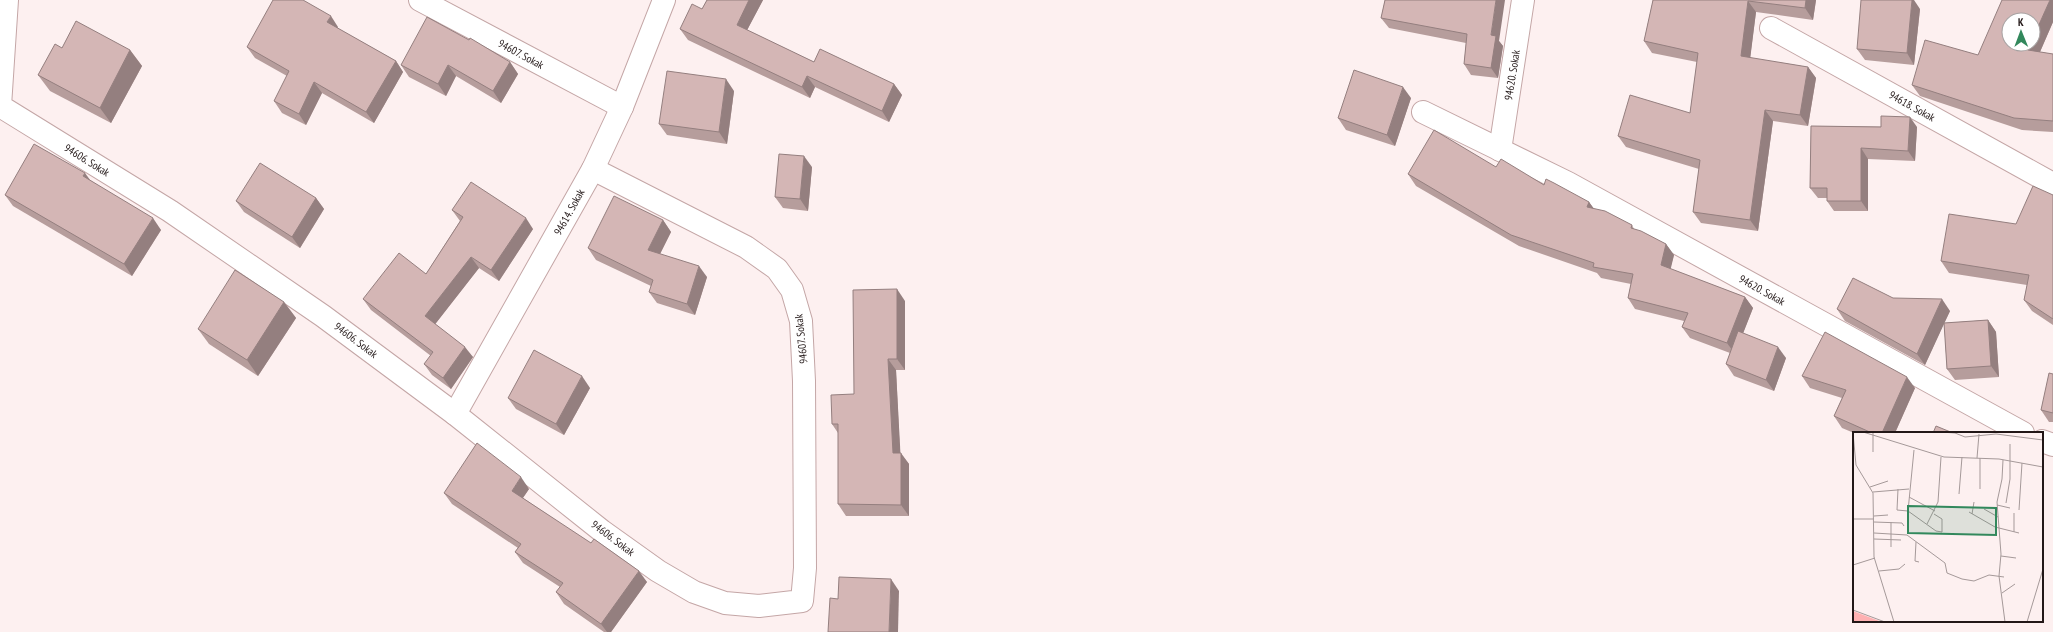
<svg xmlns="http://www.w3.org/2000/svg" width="2053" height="632" font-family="'PT Sans Narrow',sans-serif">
	<rect width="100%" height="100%" fill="#fdf0f0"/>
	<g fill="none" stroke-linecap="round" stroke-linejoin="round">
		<defs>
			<g id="minor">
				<polyline points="7,0 0,106 170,211 323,316 455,414 602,531 658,571 694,592 725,603 759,606 802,601 805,568 804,381 801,321 792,290 777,269 746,247 593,169"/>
				<polyline points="420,0 622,107"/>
				<polyline points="1771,28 2053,184"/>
				<polyline points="1423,112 1568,183 2023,433"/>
				<polyline points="1500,150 1523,0"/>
				<polyline points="455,414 593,169 622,107 664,0"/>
				<polyline points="2042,441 2053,445"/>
			</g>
		</defs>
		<!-- minor casing -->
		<use href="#minor" stroke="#c4a6a6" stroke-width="24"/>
		<!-- minor -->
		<use href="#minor" stroke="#fff" stroke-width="22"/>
	</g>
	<!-- wall -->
	<g fill="#b69d9c">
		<polygon points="707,0 763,0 747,30 814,62 894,84 902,95 889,122 815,87 810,98 688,40 680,29 702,9"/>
		<polygon points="1385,0 1499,41 1503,46 1498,78 1471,75 1464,64 1466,43 1389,28 1381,18"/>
		<polygon points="1653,0 1816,0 1813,20 1756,12 1750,58 1808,67 1816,78 1808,126 1773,121 1758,231 1701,223 1693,212 1699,169 1626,147 1618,136 1690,113 1697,62 1652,53 1644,41"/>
		<polygon points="2053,0 2053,22 2040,52 2053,54 2053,132 2022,130 1920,96 1912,85 1978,55"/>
		<polygon points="1920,9 1914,65 1865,60 1857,49"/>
		<polygon points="338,27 337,28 396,61 403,72 374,123 322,93 306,125 282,113 274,101 287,76 255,58 247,47"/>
		<polygon points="62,48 130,50 142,66 111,123 50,91 38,75"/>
		<polygon points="510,62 518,74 501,103 456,76 446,96 409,77 401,65"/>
		<polygon points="734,91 727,144 667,135 659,124"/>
		<polygon points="1411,98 1395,146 1346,130 1338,118"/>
		<polygon points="1811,126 1917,127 1915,161 1868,159 1868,211 1834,211 1827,201 1827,198 1818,198 1810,188"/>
		<polygon points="812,167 808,211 783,208 775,197"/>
		<polygon points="1496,167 1589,202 1594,209 1632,225 1634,229 1666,244 1674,255 1670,269 1745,297 1753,308 1743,333 1786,358 1774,391 1734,376 1726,364 1730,353 1690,338 1682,327 1684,321 1635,309 1628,298 1631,284 1601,278 1597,273 1519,246 1416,186 1408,174"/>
		<polygon points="90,180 161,230 132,276 13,206 5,195"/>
		<polygon points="2053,195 2053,325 2032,311 2024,300 2027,285 1949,273 1941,261 2016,224"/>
		<polygon points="316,198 324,209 300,248 244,212 236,201"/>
		<polygon points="452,210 533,229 499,281 479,268 435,324 473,357 451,389 432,375 424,364 431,356 371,310 363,299 426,274 460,221"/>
		<polygon points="663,220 671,232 660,254 707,277 695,315 657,303 649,292 651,286 596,260 588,248"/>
		<polygon points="1893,298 1950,311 1944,323 1988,320 1996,332 1999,377 1955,380 1947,369 1944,323 1925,365 1845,321 1837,309"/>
		<polygon points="905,301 905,370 896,370 900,453 909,464 909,516 846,516 838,504 838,433 832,424 854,394"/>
		<polygon points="284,302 296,318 258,376 209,344 198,329"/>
		<polygon points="2053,374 2053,422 2049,422 2041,410"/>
		<polygon points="1802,376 1915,388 1895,433 1854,433 1842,428 1834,416 1842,398 1810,388"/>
		<polygon points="590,388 564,435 516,409 508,398"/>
		<polygon points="529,489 523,498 647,582 611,632 604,632 564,604 556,592 560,587 523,563 515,552 518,548 452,504 444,493"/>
	</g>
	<!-- shaded-wall -->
	<g fill="#947f7f">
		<polygon points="749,0 763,0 744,36 737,25"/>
		<polygon points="1496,0 1505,0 1499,41 1503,46 1498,78 1491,68 1491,35"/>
		<polygon points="1806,0 1816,0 1813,20 1805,8"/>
		<polygon points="1912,0 1914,0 1920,9 1914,65 1907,53"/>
		<polygon points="2050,0 2053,0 2053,22 2036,61 2028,50 2030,44 2033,44 2033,38"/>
		<polygon points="1748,1 1756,12 1749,68 1741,56"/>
		<polygon points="331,16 338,27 335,33 327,22"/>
		<polygon points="130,50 142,66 111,123 100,108"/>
		<polygon points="396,61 403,72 374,123 366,112"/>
		<polygon points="510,62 518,74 501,103 493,91"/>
		<polygon points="448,65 456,76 446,96 438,84"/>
		<polygon points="1808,67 1816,78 1808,126 1800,115"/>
		<polygon points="807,76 815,87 810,98 802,87"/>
		<polygon points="726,79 734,91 727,144 719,132"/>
		<polygon points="314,82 322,93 306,125 299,114"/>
		<polygon points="894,84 902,95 889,122 882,111"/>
		<polygon points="1403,87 1411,98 1395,146 1387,135"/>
		<polygon points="1765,110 1773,121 1758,231 1750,220"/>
		<polygon points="1910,117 1917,127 1915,161 1908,151"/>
		<polygon points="1861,148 1868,159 1868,211 1861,201"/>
		<polygon points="804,156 812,167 808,211 800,199"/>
		<polygon points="85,173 93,184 83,176"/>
		<polygon points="316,198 324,209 300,248 292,237"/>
		<polygon points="1589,202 1597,213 1587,207"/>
		<polygon points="153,218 161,230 132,276 124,264"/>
		<polygon points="526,218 533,229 499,281 491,270"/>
		<polygon points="663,220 671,232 656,262 648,250"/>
		<polygon points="1666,244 1674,255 1669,276 1661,265"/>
		<polygon points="471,257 479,268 433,327 425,316"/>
		<polygon points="699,266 707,277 695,315 687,304"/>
		<polygon points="897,289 905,301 905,370 897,359"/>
		<polygon points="1745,297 1753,308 1735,354 1727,343"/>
		<polygon points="1942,299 1950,311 1925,365 1917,354"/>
		<polygon points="284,302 296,318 258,376 247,360"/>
		<polygon points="1988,320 1996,332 1999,377 1991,366"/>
		<polygon points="465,347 473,357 451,389 443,378"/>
		<polygon points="1778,347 1786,358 1774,391 1766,380"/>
		<polygon points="888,359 896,370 901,464 893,453"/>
		<polygon points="582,376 590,388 564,435 556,424"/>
		<polygon points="1907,377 1915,388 1895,433 1882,433"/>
		<polygon points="901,453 909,464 909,516 901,505"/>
		<polygon points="521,477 529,489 520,502 512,491"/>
		<polygon points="639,571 647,582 611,632 607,632 601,624"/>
		<polygon points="891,579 899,591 898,632 889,632"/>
	</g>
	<!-- building -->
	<g fill="#d4b6b5" stroke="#947f7f">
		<polygon points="273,0 303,0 331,16 327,22 396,61 366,112 314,82 299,114 274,101 289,71 247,47"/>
		<polygon points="707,0 749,0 737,25 814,62 820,49 894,84 882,111 807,76 802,87 680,29 692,4 702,9"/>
		<polygon points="1385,0 1496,0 1491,35 1496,36 1491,68 1464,64 1467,34 1381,18"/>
		<polygon points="1653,0 1806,0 1805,8 1748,1 1741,56 1808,67 1800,115 1765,110 1750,220 1693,212 1700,160 1618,136 1630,95 1690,113 1698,53 1644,41"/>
		<polygon points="1861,0 1912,0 1907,53 1857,49"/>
		<polygon points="2002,0 2050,0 2033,38 2033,20 2009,20 2009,44 2030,44 2028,50 2053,54 2053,121 2014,118 1912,85 1925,40 1978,55"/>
		<polygon points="427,17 469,40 470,38 510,62 493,91 448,65 438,84 401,65"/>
		<polygon points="76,21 130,50 100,108 38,75 55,44 62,48"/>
		<polygon points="1354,70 1403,87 1387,135 1338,118"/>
		<polygon points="667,71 726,79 719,132 659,124"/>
		<polygon points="1881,116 1910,117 1908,151 1861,148 1861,201 1827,201 1827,188 1810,188 1811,126 1881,127"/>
		<polygon points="1434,130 1496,167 1501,159 1544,185 1546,179 1554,183 1589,202 1587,207 1605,211 1632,225 1631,228 1641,231 1666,244 1661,265 1745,297 1727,343 1682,327 1688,313 1628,298 1633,274 1593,267 1594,263 1511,235 1408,174"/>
		<polygon points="34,144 85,173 83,176 153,218 124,264 5,195"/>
		<polygon points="779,154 804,156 800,199 775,197"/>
		<polygon points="260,163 316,198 292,237 236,201"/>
		<polygon points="471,182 526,218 491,270 471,257 425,316 465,347 443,378 424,364 433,352 363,299 399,253 426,274 463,217 452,210"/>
		<polygon points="2033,186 2053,195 2053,319 2024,300 2029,275 1941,261 1949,214 2016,224"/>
		<polygon points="614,196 663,220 648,250 699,266 687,304 649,292 653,280 588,248"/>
		<polygon points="235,270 284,302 247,360 198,329"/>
		<polygon points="1853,278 1893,298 1942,299 1917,354 1837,309"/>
		<polygon points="897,289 897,359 888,359 893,453 901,453 901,505 838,504 838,424 832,424 831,395 854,394 853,290"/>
		<polygon points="1988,320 1991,366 1947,369 1944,323"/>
		<polygon points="1738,331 1778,347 1766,380 1726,364"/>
		<polygon points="1825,332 1907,377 1882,433 1872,433 1834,416 1846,390 1802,376"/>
		<polygon points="534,350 582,376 556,424 508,398"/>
		<polygon points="2049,373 2053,374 2053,413 2041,410"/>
		<polygon points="1936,426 1953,433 1933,433"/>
		<polygon points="477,443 521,477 512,491 591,543 594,539 639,571 601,624 556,592 563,583 515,552 521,544 444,493"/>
		<polygon points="839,577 891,579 889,632 828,632 830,598 838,599"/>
	</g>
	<g text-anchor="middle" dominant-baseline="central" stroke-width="3.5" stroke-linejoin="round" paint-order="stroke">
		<!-- street labels -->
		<g font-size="11" fill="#221717" stroke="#fff">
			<text transform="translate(521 54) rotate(28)">94607. Sokak</text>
			<text transform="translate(1512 75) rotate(-81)">94620. Sokak</text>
			<text transform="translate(1912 106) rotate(29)">94618. Sokak</text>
			<text transform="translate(87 160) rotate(32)">94606. Sokak</text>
			<text transform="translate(569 212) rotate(-61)">94614. Sokak</text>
			<text transform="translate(1762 290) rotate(29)">94620. Sokak</text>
			<text transform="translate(801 339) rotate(-96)">94607. Sokak</text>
			<text transform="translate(356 340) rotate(37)">94606. Sokak</text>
			<text transform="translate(613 538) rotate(37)">94606. Sokak</text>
		</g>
	</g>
	<!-- overview -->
	<g transform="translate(1853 432)">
		<rect width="190" height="190" fill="#fdf0f0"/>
		<path d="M0,179L29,190H0Z" fill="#feb1b2"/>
		<path fill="none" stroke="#a59999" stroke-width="1" d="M10,0L91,25L146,27L190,35M88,0L102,1L112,5L143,2L190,8M0,1L3,33L20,61L21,125L41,190M61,18L55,79L83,99L89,100V87L81,82M20,20V0M124,26L126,2M150,28L149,47L144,70L148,122L146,144L152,190M17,55L35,49M45,57L44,78L55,79M127,57V26M20,60L56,57M106,62L109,25M56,65L82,79M153,71L157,47V12M144,73L157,76M131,77L145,85M166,78L169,31M116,80L142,95L166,101M119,82L121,70M21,84L35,83M0,87H21M21,90L49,91L51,94M74,92L85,70L88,25M161,100V81M21,101L54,103L92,131L94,141L109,147L121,149L136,143L151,145M21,107L48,108M63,110L62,129L66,130M38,115V90M148,124L163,126M0,133L22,126M26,139L46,137L52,132M149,161L162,152M0,178L32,190M174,190L190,137"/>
		<path fill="#32885c" fill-opacity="0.15" stroke="#32885c" stroke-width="2" d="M55,74L143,76V103L55,101Z"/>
		<rect width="190" height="190" fill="none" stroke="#221717" stroke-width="2"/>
	</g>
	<!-- north arrow -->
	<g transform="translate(2021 32) rotate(359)"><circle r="19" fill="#ffffff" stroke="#a7a2a2"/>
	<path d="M0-3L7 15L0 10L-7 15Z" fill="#32885c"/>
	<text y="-6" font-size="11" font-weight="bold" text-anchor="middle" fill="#221717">K</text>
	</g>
</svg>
